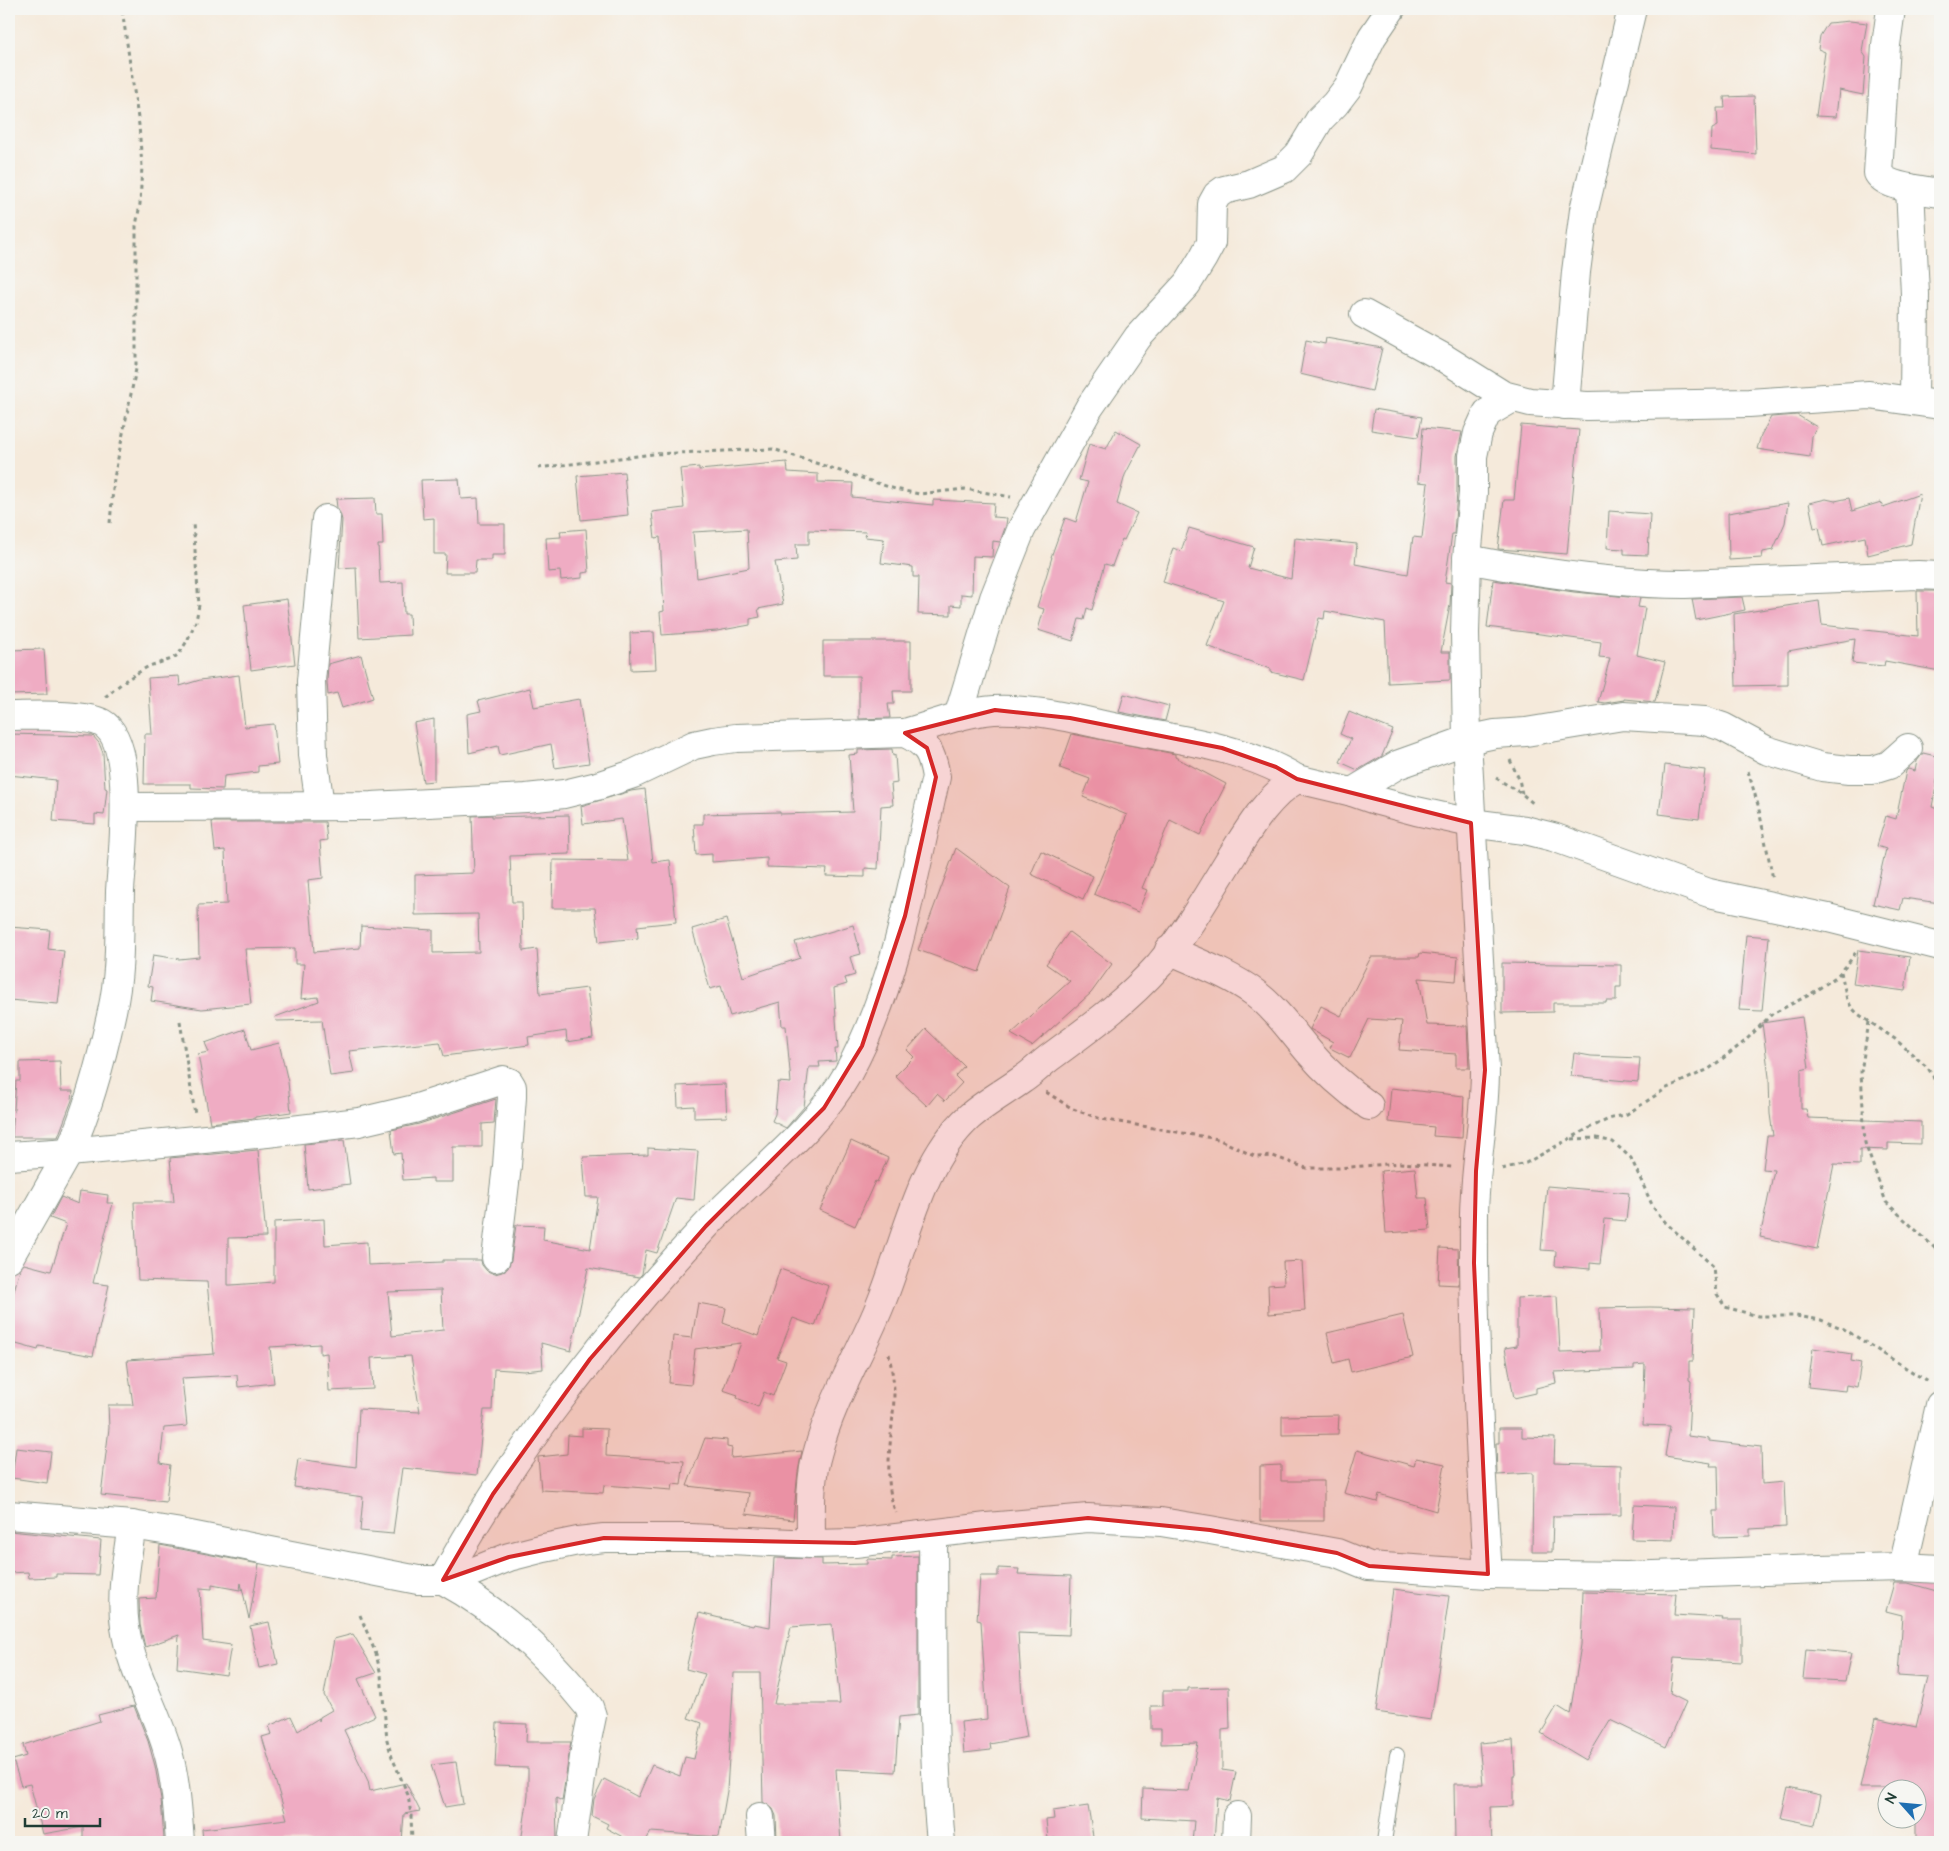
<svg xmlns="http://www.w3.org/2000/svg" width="1949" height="1851" font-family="'Architects Daughter',sans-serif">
	<rect width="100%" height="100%" fill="#f6f6f2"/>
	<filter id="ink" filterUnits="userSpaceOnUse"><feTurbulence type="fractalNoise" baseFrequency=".02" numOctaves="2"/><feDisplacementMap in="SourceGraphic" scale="10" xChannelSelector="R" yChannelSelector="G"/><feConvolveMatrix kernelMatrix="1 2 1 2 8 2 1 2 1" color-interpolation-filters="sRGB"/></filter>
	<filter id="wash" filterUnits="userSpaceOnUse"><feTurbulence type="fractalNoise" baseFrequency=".0096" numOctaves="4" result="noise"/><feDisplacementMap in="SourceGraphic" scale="20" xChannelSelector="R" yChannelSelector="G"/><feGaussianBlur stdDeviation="1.12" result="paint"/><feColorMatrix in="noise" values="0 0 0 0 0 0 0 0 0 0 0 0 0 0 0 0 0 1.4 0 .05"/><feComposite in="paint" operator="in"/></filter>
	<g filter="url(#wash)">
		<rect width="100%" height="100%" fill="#f5eadb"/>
		<g id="blocks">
			<!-- building -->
			<g fill="#efacc3" fill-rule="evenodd">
				<polygon points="1850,21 1867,23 1862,51 1866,57 1863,95 1839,90 1836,117 1816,116 1825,52 1818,49 1820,36 1828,23"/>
				<polygon points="1754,96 1756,154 1711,150 1712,129 1718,126 1717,108 1725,108 1724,97"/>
				<polygon points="1326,338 1382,348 1372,391 1300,374 1306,340 1325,344"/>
				<polygon points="1374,409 1422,417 1418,437 1371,430"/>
				<polygon points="1797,415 1817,427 1812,436 1810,457 1757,449 1761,435 1771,417"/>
				<polygon points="1521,425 1579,430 1567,554 1498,549 1504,500 1514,500"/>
				<polygon points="1423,428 1462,432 1457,456 1457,492 1454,534 1452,534 1445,582 1451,583 1450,605 1441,652 1450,652 1450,680 1388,683 1385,622 1325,611 1324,619 1319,618 1304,680 1271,672 1271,669 1207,646 1224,601 1163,582 1173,548 1181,551 1189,528 1254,547 1248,568 1291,579 1295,538 1357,544 1355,564 1408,574 1413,537 1422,538 1428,483 1418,482"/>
				<polygon points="1116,430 1141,444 1125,475 1117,504 1137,513 1124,540 1122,539 1112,566 1105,564 1092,610 1087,608 1084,620 1079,619 1073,641 1038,630 1044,609 1037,607 1052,557 1051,557 1065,518 1076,522 1088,482 1079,480 1089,444 1106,449"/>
				<path d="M787,462L788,472L818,474V482L853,483L852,497L933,505V500L994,503L993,517L1007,518L1006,525L1000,542L993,541L992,557L973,556L972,595L961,594V606L951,605V615L918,614L919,577H913V567L881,563L884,539L865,537L866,532L809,530V544H796L797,560L775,562L783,604L758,609L760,617L750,619V625L717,631L662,635L660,612L664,611L660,537L655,538L652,512L684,508L680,469L699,467V470ZM747,529L749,568L697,578L693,532Z"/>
				<polygon points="624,472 628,515 581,520 577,476"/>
				<polygon points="459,479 461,499 478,498 479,524 505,524 505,555 492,555 492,560 476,560 475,573 445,573 446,554 434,554 434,518 423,519 421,480"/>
				<polygon points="1920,494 1911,544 1868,555 1865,537 1823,546 1819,527 1814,528 1809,503 1826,499 1835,501 1849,498 1852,511 1881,502 1883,507"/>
				<polygon points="375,498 376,514 382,514 383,545 378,545 380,583 403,582 404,614 409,614 410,635 359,638 356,567 339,568 342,520 340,513 337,508 336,499"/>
				<polygon points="1788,503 1785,523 1773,550 1763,552 1762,558 1729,560 1728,513"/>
				<polygon points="1609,511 1650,514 1648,555 1624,554 1624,549 1607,548"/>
				<polygon points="586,529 589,572 582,573 582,578 561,580 560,571 548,572 546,538 561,537 560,531"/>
				<polygon points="1493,580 1574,592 1640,598 1638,607 1645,608 1637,655 1665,662 1655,702 1624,699 1624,700 1605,703 1598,702 1610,658 1599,657 1601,642 1487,627"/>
				<polygon points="1917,591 1940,591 1940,671 1885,661 1884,666 1852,663 1855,639 1788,651 1788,685 1736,686 1734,614 1819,601 1822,625 1918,636"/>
				<polygon points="1742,597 1745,610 1696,620 1692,599"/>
				<polygon points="287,599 295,664 251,670 244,605"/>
				<polygon points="654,632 656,669 631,670 630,633"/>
				<polygon points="823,641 911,641 911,691 893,691 894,704 888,704 890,718 859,719 859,676 823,676"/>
				<polygon points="44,649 47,694 9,695 9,650"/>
				<polygon points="361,655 373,698 342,708 337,693 328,695 327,682 328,664"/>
				<polygon points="239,675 245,727 274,724 278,764 258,766 258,772 224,776 223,789 191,788 191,784 144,784 145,734 152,734 148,678 179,676 180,686 200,680"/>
				<polygon points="530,688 534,707 579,699 589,763 555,768 551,744 500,755 498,746 469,753 467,714 481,711 478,701"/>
				<polygon points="1124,694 1169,706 1165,721 1119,712"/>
				<polygon points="1349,712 1393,730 1382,756 1358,770 1340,762 1351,739 1340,734"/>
				<polygon points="434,719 434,781 423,782 414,723"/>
				<polygon points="9,734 93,736 99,743 103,753 105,788 107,789 104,815 95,814 95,824 53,821 56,780 9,775"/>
				<polygon points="1072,734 1175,754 1175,757 1226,784 1200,835 1170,820 1142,888 1147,890 1138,912 1094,894 1127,815 1083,797 1090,779 1060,768"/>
				<polygon points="892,749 893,756 895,755 897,783 891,784 893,805 881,806 878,869 865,868 865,877 826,876 827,869 767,867 767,858 712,862 712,854 696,855 694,824 703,824 703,814 780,812 780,814 853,812 849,755 858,754 858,750"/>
				<polygon points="1923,753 1940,757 1940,765 1932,807 1940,810 1940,903 1903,898 1900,910 1873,904 1886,849 1877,846 1886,816 1896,819 1906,771 1908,769 1915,771 1917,761"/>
				<polygon points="1665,765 1705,770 1699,819 1659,814"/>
				<polygon points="645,789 653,862 670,860 676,922 637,926 638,938 599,942 595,908 552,908 553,860 628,861 622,819 583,824 581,806 631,791"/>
				<polygon points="492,815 492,817 569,815 570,854 510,856 512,902 522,902 523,951 537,949 540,994 587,988 593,1038 567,1042 566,1031 528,1037 529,1045 444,1056 440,1042 349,1051 354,1073 330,1076 322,1020 276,1021 275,1017 319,1001 318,997 301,999 304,964 295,964 295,948 245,949 251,1004 202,1009 151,1001 153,987 148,986 153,955 179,959 199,957 198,905 227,904 225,850 215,851 212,822 325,822 327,840 320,841 323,878 308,880 314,952 360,948 361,926 433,930 433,953 479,952 478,914 415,915 415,875 474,873 472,816"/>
				<polygon points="956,848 1010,888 979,972 918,950"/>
				<polygon points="1041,851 1093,876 1083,899 1031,874"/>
				<polygon points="726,919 743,977 800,958 795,942 853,925 861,954 850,957 855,975 845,978 847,984 834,988 838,1049 835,1049 836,1061 819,1062 820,1067 809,1067 804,1107 786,1128 772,1121 775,1114 778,1082 791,1083 786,1026 782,1026 780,1002 730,1016 721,986 710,989 692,929"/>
				<polygon points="9,927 50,930 48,949 64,951 58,1004 9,1000"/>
				<polygon points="1069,932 1112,964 1091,993 1032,1046 1011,1034 1070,981 1046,964"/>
				<polygon points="1746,935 1769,937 1762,1011 1739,1010"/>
				<polygon points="1858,950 1910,957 1905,991 1853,984"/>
				<polygon points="1420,953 1458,957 1456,981 1419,978 1427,1025 1467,1026 1469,1068 1456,1068 1456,1054 1399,1050 1402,1021 1369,1019 1350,1058 1330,1048 1333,1042 1310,1029 1321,1006 1341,1016 1371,957 1419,957"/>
				<polygon points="1502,963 1621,965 1621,987 1616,987 1616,1001 1606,1001 1606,1003 1553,1003 1553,1012 1502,1013"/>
				<polygon points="1802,1017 1809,1068 1801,1070 1801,1109 1806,1109 1808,1118 1921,1122 1921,1144 1888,1143 1888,1150 1860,1149 1860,1165 1834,1164 1817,1249 1760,1237 1774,1170 1763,1169 1767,1136 1773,1136 1770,1114 1769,1077 1762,1023"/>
				<polygon points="245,1029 251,1050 279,1043 288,1082 291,1112 255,1117 255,1118 210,1123 198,1054 209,1052 205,1043"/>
				<polygon points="926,1029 964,1066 955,1076 962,1083 945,1101 937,1094 927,1106 895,1076 914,1057 907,1050"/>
				<polygon points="1574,1053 1591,1056 1640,1058 1638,1082 1571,1076"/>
				<polygon points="60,1061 61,1091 73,1091 72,1100 58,1137 12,1137 16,1081 20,1081 20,1062"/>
				<polygon points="725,1084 727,1117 694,1118 694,1106 678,1107 677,1086"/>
				<polygon points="1391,1088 1464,1096 1462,1138 1433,1136 1434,1127 1388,1122"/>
				<polygon points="496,1099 494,1123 482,1124 482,1147 453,1147 453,1182 433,1182 433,1178 403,1180 401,1153 394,1154 391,1130 419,1124"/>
				<polygon points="344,1140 350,1184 308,1189 304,1144"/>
				<polygon points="851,1141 888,1158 877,1182 875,1181 855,1226 820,1210"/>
				<path d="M648,1148L698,1151L694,1200L676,1198L657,1253L646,1250L642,1274L639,1277L588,1268L571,1351L541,1343L543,1369L524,1371L494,1369L492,1410H484L477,1475L402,1468L393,1534L360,1531L363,1497L294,1487L298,1459L356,1467L359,1409L420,1412L411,1356L371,1358L373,1389L329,1391L327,1353L320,1354V1344L270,1347L274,1383L238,1387L237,1375L182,1378L187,1426L164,1428L160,1463L170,1465L166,1502L101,1495L109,1428L108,1405H133L127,1360L214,1354L207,1282L138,1280L134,1202H174L170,1158L258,1150L266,1237L228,1238V1285H231L274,1282V1222L324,1219L325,1245L367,1242L368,1265L443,1262V1260H481L482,1265L487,1271L495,1274L502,1272L508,1268L511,1260L516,1225L544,1226L543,1240L590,1249L598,1197H586L583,1157L648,1155ZM441,1290L443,1330L392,1336L388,1292Z"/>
				<polygon points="1415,1168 1418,1198 1427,1198 1430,1230 1386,1233 1381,1171"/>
				<polygon points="1547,1186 1629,1193 1626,1221 1605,1219 1600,1264 1590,1263 1590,1269 1555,1266 1556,1251 1541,1250"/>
				<polygon points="80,1191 108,1195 107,1203 113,1203 93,1283 109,1285 93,1356 39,1346 38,1350 9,1342 9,1309 20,1269 24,1264 51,1271 66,1224 50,1218 61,1197 78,1204"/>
				<polygon points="1440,1248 1458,1249 1459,1285 1438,1284"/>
				<polygon points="1302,1261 1305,1311 1269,1314 1268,1285 1284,1284 1283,1262"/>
				<polygon points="780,1269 829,1286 815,1326 793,1318 777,1358 786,1361 773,1396 764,1392 758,1407 737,1398 738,1395 723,1390 741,1343 695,1349 691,1385 669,1383 673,1336 692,1338 698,1303 726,1308 723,1323 758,1336"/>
				<polygon points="1557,1296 1560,1352 1600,1351 1599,1308 1650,1307 1695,1308 1693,1361 1689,1361 1689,1380 1691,1381 1688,1436 1709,1439 1709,1441 1761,1447 1762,1484 1784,1482 1786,1527 1750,1529 1750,1536 1714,1537 1713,1511 1719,1511 1718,1466 1710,1466 1711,1463 1665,1456 1670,1426 1643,1425 1645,1364 1634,1365 1634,1369 1554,1372 1556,1383 1536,1388 1536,1393 1514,1398 1505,1348 1517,1346 1517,1298"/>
				<polygon points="1403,1315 1413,1357 1351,1372 1348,1359 1334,1363 1327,1333"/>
				<polygon points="1813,1348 1852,1354 1851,1361 1861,1363 1857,1387 1846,1385 1845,1391 1808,1387"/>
				<polygon points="1339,1415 1338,1434 1282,1435 1282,1416"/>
				<polygon points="582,1428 607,1429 606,1456 684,1461 681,1485 673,1484 672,1490 604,1485 603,1493 541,1490 538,1457 567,1454 568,1435 582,1436"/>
				<polygon points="1499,1428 1522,1428 1522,1437 1555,1438 1554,1463 1621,1465 1621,1515 1553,1516 1552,1552 1532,1552 1533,1473 1497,1475 1496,1443 1499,1443"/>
				<polygon points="705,1438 727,1440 727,1447 732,1448 731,1458 802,1451 798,1472 793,1520 746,1514 749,1493 687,1486"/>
				<polygon points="16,1448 51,1452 47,1483 12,1478"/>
				<polygon points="1357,1450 1414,1466 1416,1458 1445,1464 1436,1511 1379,1494 1377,1502 1344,1493"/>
				<polygon points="1281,1465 1281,1481 1324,1481 1324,1521 1260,1521 1260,1466"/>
				<polygon points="1634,1505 1674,1507 1673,1540 1632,1539"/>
				<polygon points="9,1531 101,1540 98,1575 56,1574 56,1577 29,1578 28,1572 9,1573"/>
				<polygon points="160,1545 259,1564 249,1619 241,1583 240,1590 212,1585 212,1589 200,1588 203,1641 231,1645 226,1675 177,1668 179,1635 145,1647 140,1625 139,1599 156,1598"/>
				<path d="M918,1556V1715L899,1717L895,1772L836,1769L841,1842H802V1840H777L776,1816L773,1809L763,1802L760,1673H734L727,1791L719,1837L651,1832L645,1842H632L606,1828L608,1824L592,1816L594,1799L604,1779L638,1797L652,1765L680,1776L685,1757L694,1759L702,1723L688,1718L705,1674L686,1669L699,1613L753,1626L754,1624L770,1627L774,1558L822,1559V1565L867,1564V1559L892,1560V1557ZM832,1624L840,1704H774L791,1627Z"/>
				<polygon points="998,1568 1019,1569 1018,1574 1071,1576 1069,1635 1018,1633 1023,1713 1027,1737 990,1744 991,1750 964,1753 961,1722 987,1719 981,1621 977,1620 980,1576 998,1576"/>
				<polygon points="1894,1583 1908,1583 1940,1592 1940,1842 1916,1842 1916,1788 1860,1788 1876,1718 1916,1727 1928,1678 1898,1676 1902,1615 1886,1611"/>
				<polygon points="1393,1589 1449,1596 1431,1720 1376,1712"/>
				<polygon points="1583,1592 1676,1594 1674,1615 1723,1618 1722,1620 1742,1620 1742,1662 1674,1658 1670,1694 1686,1702 1666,1747 1610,1720 1586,1760 1541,1733 1557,1706 1570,1714 1581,1645"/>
				<polygon points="269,1622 278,1664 259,1668 250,1626"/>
				<polygon points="353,1634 376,1673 358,1679 375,1716 344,1730 368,1781 370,1791 406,1783 420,1811 404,1814 402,1842 203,1842 202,1829 287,1819 262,1737 272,1734 269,1726 291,1716 298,1731 319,1718 319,1721 320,1717 332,1710 324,1695 334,1639"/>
				<polygon points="1806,1649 1851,1653 1845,1681 1803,1679"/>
				<polygon points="1229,1687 1230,1729 1222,1730 1222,1770 1236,1772 1230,1801 1217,1798 1214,1842 1192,1842 1194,1821 1142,1818 1143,1789 1189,1791 1198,1743 1161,1744 1161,1729 1151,1729 1151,1706 1163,1706 1163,1691 1188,1691 1188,1688"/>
				<polygon points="134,1706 148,1741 155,1766 161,1799 164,1839 146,1842 83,1842 83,1827 43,1834 30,1784 21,1786 13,1760 26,1756 23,1745 100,1721 98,1715"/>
				<polygon points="497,1723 527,1724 526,1742 571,1742 562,1801 556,1798 557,1842 521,1842 528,1796 528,1768 495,1767"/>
				<polygon points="1513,1740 1515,1775 1513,1775 1513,1806 1490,1807 1492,1842 1455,1842 1454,1784 1483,1784 1479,1743"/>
				<polygon points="456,1762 463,1804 445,1807 431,1765"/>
				<polygon points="1788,1788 1821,1795 1815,1825 1781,1818"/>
				<polygon points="1088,1806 1094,1842 1055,1842 1055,1838 1048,1839 1046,1820 1054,1819 1053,1811"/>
			</g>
		</g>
	</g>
	<g filter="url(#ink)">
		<use href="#blocks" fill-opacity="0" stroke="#8a9488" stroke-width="1"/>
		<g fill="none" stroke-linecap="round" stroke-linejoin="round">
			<defs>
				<polyline id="service" points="1384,1842 1397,1755"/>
				<g id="minor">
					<path d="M1891,9L1886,45L1878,173C1887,188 1924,190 1940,193"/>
					<polyline points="1910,188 1915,294 1914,401"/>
					<polyline points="1364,314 1444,358 1503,395 1530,402 1587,406 1749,403 1869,395 1940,405"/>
					<polyline points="1565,405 1576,272 1584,210 1632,9"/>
					<path d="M1467,559C1539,573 1612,584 1685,584L1918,575L1940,576"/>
					<path d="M9,716C31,716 84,713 102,723C137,742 122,856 120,891C119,931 121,971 112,1011C102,1058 89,1108 69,1152L9,1258"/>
					<polyline points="958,717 994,598 1021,530 1089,408 1138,337 1187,284 1203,258 1211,243 1212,204 1217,195 1224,190 1249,184 1284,169 1299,154 1320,119 1335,104 1348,87 1372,37 1391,9"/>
					<path d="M905,733C934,725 963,712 994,710C1034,708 1079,720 1118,728C1179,740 1243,746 1297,779"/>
					<polyline points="1352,792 1397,765 1467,740 1495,734 1526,732 1623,716 1705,721 1723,727 1766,750 1822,767 1849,770 1873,770 1889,765 1908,748"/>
					<polyline points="320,806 313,755 311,681 326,519"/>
					<path d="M126,807L371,806L526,798L564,794L597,786L633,774L694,745L713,741L736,738L905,733C928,744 932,753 936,777C913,877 898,982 848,1073C813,1135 752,1176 704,1228C647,1289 593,1354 544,1421C507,1473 473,1524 443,1580C500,1611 549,1657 589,1707L592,1716L585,1750L572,1842"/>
					<path d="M1169,950C1198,963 1229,974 1255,993C1276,1009 1292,1032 1309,1052C1326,1072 1347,1090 1369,1106"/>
					<polyline points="9,1156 69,1152 267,1133 359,1122 414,1109 503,1080 509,1082 512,1087 512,1097 507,1166 496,1258"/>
					<polyline points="9,1515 132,1525 175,1532 418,1580 443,1580 467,1574 509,1557 544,1548 578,1541 604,1538 691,1538 811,1544 855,1543 987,1527 1088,1518 1161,1522 1210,1530 1337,1553 1369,1566 1488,1574 1626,1576 1820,1569 1903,1567 1940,1569"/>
					<path d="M132,1525C127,1559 120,1593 125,1627C131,1671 156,1709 168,1752C176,1781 178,1813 180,1842"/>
					<path d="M933,1534C934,1637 931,1740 941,1842"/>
					<path d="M811,1544C811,1514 809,1480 818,1451C832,1399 861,1353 881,1303C906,1242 919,1163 969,1117C985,1103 1005,1092 1023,1079C1032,1073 1040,1065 1049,1058C1090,1028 1125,1003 1160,964C1188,930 1210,891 1233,854C1250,827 1269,795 1297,779L1352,792L1378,801L1416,811L1471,823L1525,830L1553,837L1709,893L1828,918L1940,946"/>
					<polyline points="1903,1567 1940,1405"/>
					<path d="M1488,1574C1480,1455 1473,1333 1474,1214C1475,1165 1485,1118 1485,1070L1467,740L1465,633L1467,559L1473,493V456L1478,433L1487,413L1513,398"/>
					<polyline points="760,1817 762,1842"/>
					<polyline points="1236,1842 1237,1816"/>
				</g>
			</defs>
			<!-- service casing -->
			<use href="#service" stroke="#8a9488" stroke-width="16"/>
			<!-- minor casing -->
			<use href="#minor" stroke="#8a9488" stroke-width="30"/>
			<!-- path -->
			<g stroke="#8a9488" stroke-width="3" stroke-dasharray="4 4" stroke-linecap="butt">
				<polyline points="538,468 653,454 773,449 895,489 919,494 965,489 1011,497"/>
				<polyline points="110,523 114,478 136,369 136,226 140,204 142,166 139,125 122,9"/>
				<polyline points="105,697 126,680 149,666 172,659 179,654 187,641 196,621 199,605 193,523"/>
				<polyline points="1510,760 1519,779 1522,794"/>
				<polyline points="1748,771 1758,805 1773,879"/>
				<polyline points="1496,778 1522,794 1534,804"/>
				<polyline points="1841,972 1847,1000 1852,1008 1858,1014 1895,1039 1928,1068 1933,1076 1940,1100"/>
				<polyline points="180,1021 195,1114"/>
				<polyline points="1869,1022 1861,1072 1865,1143 1886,1202 1940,1253"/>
				<polyline points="1046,1092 1073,1109 1101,1119 1218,1139 1256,1157 1273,1156 1306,1168 1338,1168 1400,1163 1452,1167"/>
				<polyline points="1572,1139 1597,1138 1613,1142 1631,1158 1653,1207 1666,1223 1714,1267 1717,1294 1725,1307 1758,1316 1796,1316 1821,1320 1844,1329 1930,1383"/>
				<polyline points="1502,1169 1526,1163 1589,1128 1609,1119 1627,1114 1667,1088 1709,1069 1744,1042 1772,1014 1811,994 1837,976 1847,965 1856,952"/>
				<path d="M889,1354C891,1366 894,1379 894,1393C894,1431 881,1477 896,1513"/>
				<polyline points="360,1615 376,1654 381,1675 387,1740 392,1757 408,1795 411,1815 412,1842"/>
			</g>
			<!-- service -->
			<use href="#service" stroke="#fff" stroke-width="14"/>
			<!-- minor -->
			<use href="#minor" stroke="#fff" stroke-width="28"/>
		</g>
	</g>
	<!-- marked area -->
	<path fill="#d62828" fill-opacity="0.2" stroke="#d62828" stroke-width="4" stroke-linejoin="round" d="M995,710L1070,718L1222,748L1276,767L1297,779L1471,823L1485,1070L1476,1171L1474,1263L1488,1574L1369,1566L1337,1553L1210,1530L1088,1518L855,1543L604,1538L509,1557L443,1580L493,1494L590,1359L706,1226L824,1108L862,1046L905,916L936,777L927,748L905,733Z"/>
	<!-- margin -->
	<rect width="1949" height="1851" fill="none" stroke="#f6f6f2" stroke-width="30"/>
	<!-- north arrow -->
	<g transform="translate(1902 1804) rotate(297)"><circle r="24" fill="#f6f6f2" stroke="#a0aca6"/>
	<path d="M0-4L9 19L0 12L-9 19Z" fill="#1f6fb2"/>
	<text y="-8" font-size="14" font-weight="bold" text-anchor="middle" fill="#1f3d34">N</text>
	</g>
	<!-- scale -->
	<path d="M25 1818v8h75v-8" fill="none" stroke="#1f3d34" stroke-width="2.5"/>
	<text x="32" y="1818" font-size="15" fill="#1f3d34" stroke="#f6f6f2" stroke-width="4" paint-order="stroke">20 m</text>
</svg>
